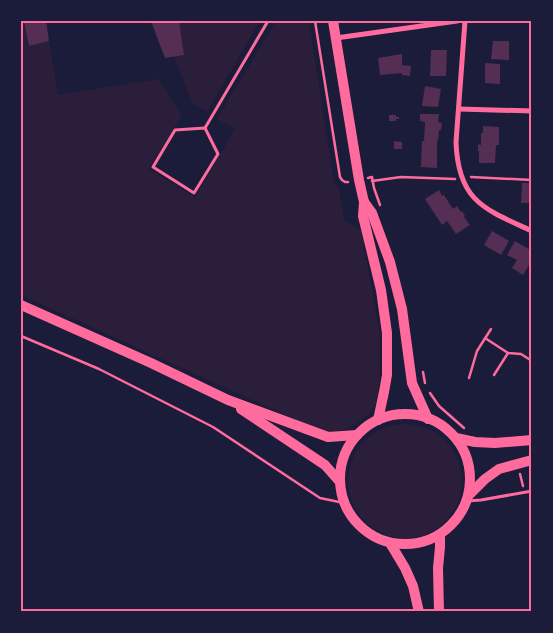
<svg xmlns="http://www.w3.org/2000/svg" width="553" height="633" font-family="Lato,sans-serif">
	<rect width="100%" height="100%" fill="#1b1b3a"/>
	<!-- green -->
	<g fill="#2a1e3b">
		<polygon points="21,21 24,21 29,46 49,41 58,95 158,79 182,115 149,169 195,197 235,129 217,119 276,21 309,21 334,182 339,189 344,220 361,230 380,334 379,393 375,406 369,414 358,423 339,432 328,432 292,418 21,295"/>
		<polygon points="179,21 260,21 207,112 193,104 174,57 184,55"/>
		<circle cx="405" cy="481" r="57"/>
	</g>
	<!-- building -->
	<g fill="#542f53">
		<polygon points="24,21 46,21 49,41 29,46"/>
		<polygon points="151,21 179,21 184,55 165,58"/>
		<polygon points="493,41 509,41 509,60 491,59"/>
		<polygon points="431,50 447,50 446,76 430,76"/>
		<polygon points="402,54 402,65 411,66 410,76 402,75 402,73 380,75 378,58"/>
		<polygon points="485,63 500,64 500,84 485,83"/>
		<polygon points="425,86 441,89 438,107 422,106"/>
		<polygon points="420,114 439,114 438,122 442,123 441,130 439,130 438,141 437,141 437,168 421,167 422,141 424,141 425,122 420,121"/>
		<polygon points="389,115 396,115 396,117 399,117 399,119 396,119 396,121 389,121"/>
		<polygon points="483,126 499,127 499,145 496,145 495,163 479,163 479,151 478,151 478,144 481,145 481,133 483,133"/>
		<polygon points="394,141 402,142 402,149 394,149"/>
		<polygon points="522,183 532,183 532,203 521,203"/>
		<polygon points="439,190 442,196 444,195 453,209 457,206 461,212 462,211 465,216 464,217 470,225 456,234 447,221 442,225 425,199"/>
		<polygon points="492,231 509,241 501,255 484,245"/>
		<polygon points="515,241 532,251 532,260 523,275 512,268 517,260 507,255"/>
	</g>
	<g fill="none" stroke-linecap="round" stroke-linejoin="round">
		<!-- path -->
		<g stroke="#ff6b9d" stroke-width="2.5">
			<polyline points="315,21 340,177 342,180 345,182 348,182"/>
			<polyline points="471,177 532,180"/>
			<polyline points="368,178 372,177 374,188 380,205"/>
			<polyline points="372,181 401,177 455,179"/>
			<polyline points="21,336 99,369 213,427 320,498 344,503"/>
			<polyline points="485,338 508,353 521,354 532,361"/>
			<polyline points="423,372 425,383"/>
			<polyline points="494,375 508,353"/>
			<polyline points="469,378 477,351 491,329"/>
			<polyline points="430,393 439,406 464,428"/>
			<polyline points="520,474 523,486"/>
		</g>
		<!-- service -->
		<g stroke="#ff6b9d" stroke-width="3">
			<polygon points="205,128 218,154 194,193 153,167 175,130"/>
			<polyline points="205,128 268,21"/>
			<polyline points="467,501 481,500 532,491"/>
		</g>
		<!-- minor -->
		<g stroke="#ff6b9d" stroke-width="5">
			<path d="M465,21L456,142C458,201 484,209 532,231"/>
			<polyline points="336,38 457,21"/>
			<polyline points="459,109 532,111"/>
		</g>
		<!-- secondary -->
		<g stroke="#ff6b9d" stroke-width="10">
			<polyline points="333,21 359,180 364,202 363,216 381,290 387,333 387,375 384,392 378,420"/>
			<polyline points="364,202 372,213 390,262 402,309 412,383 428,419"/>
			<polyline points="390,543 405,568 413,586 419,612"/>
			<polyline points="439,612 438,568 440,547 440,535"/>
		</g>
		<!-- primary -->
		<g stroke="#ff6b9d" stroke-width="10">
			<polyline points="21,305 151,363 228,400 328,437 357,435"/>
			<polyline points="241,409 325,465 340,482"/>
			<circle cx="405" cy="479" r="65"/>
			<polyline points="456,438 475,442 495,443 532,440"/>
			<polyline points="469,495 485,479 499,469 532,460"/>
		</g>
	</g>
	<!-- border -->
	<rect width="553" height="633" fill="none" stroke="#1b1b3a" stroke-width="45"/>
	<rect x="22" y="22" width="508" height="588" fill="none" stroke="#ff6b9d" stroke-width="2"/>
</svg>
